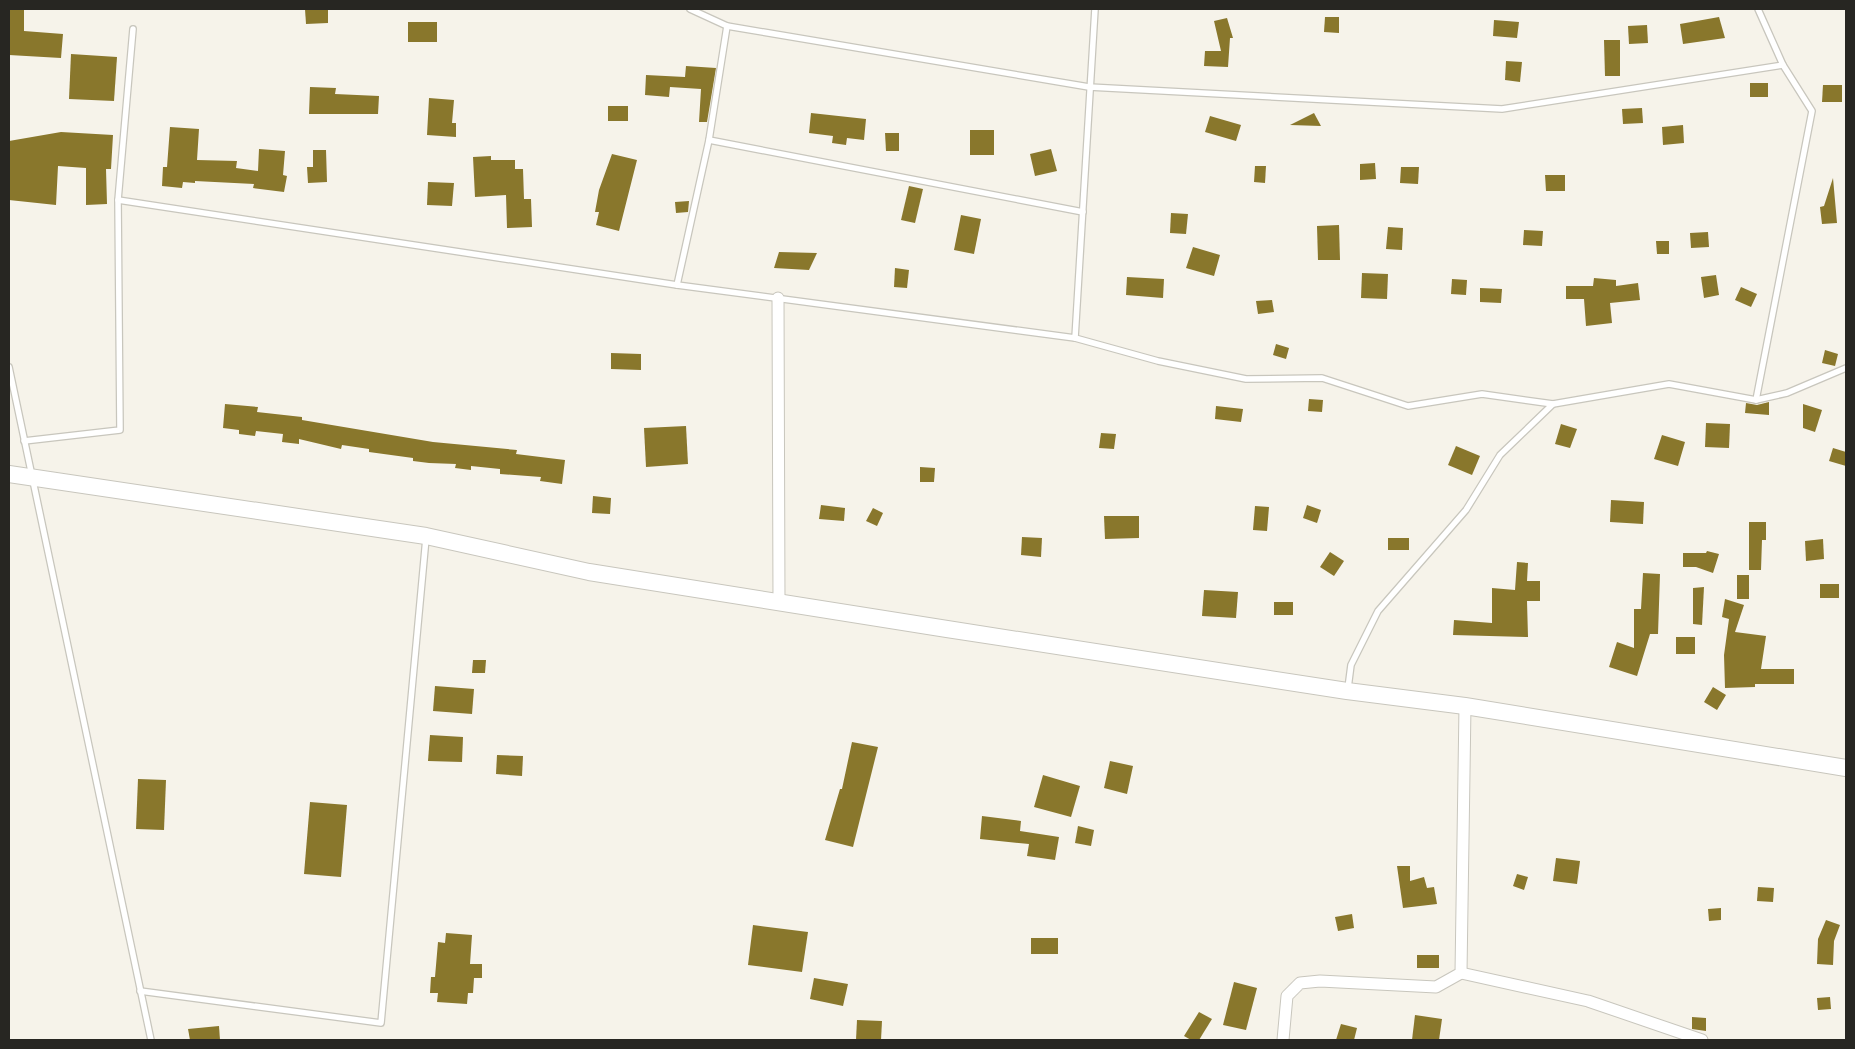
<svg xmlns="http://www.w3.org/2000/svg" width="1855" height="1049" font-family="'Titillium Web',sans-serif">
	<rect width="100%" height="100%" fill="#f6f3ea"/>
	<!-- building -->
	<g fill="#89772c">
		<polygon points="9,9 24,9 24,31 63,34 61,58 9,55"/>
		<polygon points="305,9 328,9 328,23 306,24"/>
		<polygon points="1325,17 1339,17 1339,33 1324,32"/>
		<polygon points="1719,17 1725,38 1683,44 1680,24"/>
		<polygon points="1227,18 1233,38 1230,38 1228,67 1204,66 1205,51 1221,51 1214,21"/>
		<polygon points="1494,20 1519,22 1517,38 1493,36"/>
		<rect x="408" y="22" width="29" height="20"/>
		<polygon points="1647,25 1648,43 1629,44 1628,26"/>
		<polygon points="1604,40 1620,40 1620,76 1605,76"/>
		<polygon points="71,54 117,57 114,101 69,99"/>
		<polygon points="1506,61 1522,62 1520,82 1505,80"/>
		<polygon points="686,66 716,68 707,122 699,122 701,89 670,87 669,97 645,95 646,75 685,77"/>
		<rect x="1750" y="83" width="18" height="14"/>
		<polygon points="1823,85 1842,85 1842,102 1822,102"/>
		<polygon points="310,87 336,88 335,94 379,96 378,114 309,114"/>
		<polygon points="429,98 454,100 452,123 456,123 456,137 427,135"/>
		<rect x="608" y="106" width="20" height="15"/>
		<polygon points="1642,108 1643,123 1623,124 1622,109"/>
		<polygon points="811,113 866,119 864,140 847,138 846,145 832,143 833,136 809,133"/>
		<polygon points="1314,113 1321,126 1290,125"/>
		<polygon points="1210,116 1241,125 1236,141 1205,132"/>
		<polygon points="1683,125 1684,143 1663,145 1662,127"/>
		<polygon points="170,127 199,129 197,160 237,161 236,168 258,171 259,149 285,151 283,175 287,176 284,192 253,188 254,184 195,181 195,183 183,182 182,188 162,186 163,167 167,167"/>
		<rect x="970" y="130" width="24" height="25"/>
		<polygon points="61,132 113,135 111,169 106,169 107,204 86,205 86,168 58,166 56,205 9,200 9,141"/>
		<polygon points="885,133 899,133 899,151 886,151"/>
		<polygon points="1051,149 1057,171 1035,176 1030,154"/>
		<polygon points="313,150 326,150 327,182 308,183 307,167 313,167"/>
		<polygon points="612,154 637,160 619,231 596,225 599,212 595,212 599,190"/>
		<polygon points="491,156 491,160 515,160 515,169 523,169 524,199 531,199 532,227 507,228 506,195 475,197 473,157"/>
		<polygon points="1375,163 1376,179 1360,180 1360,164"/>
		<polygon points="1255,166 1266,166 1265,183 1254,182"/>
		<polygon points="1401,167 1419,167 1418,184 1400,183"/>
		<polygon points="1545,175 1565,175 1565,191 1546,191"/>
		<polygon points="1833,178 1837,223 1822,224 1820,207 1824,206"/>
		<polygon points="428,182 454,183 452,206 427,205"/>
		<polygon points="909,186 923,189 915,223 901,220"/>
		<polygon points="689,201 688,212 676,213 675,202"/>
		<polygon points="1171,213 1188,214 1186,234 1170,233"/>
		<polygon points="961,215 981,219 974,254 954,250"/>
		<polygon points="1339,225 1340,260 1318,260 1317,226"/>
		<polygon points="1388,227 1403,228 1402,250 1386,249"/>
		<polygon points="1524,230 1543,231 1542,246 1523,245"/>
		<polygon points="1708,232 1709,247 1691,248 1690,233"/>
		<polygon points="1656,241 1669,241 1669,254 1657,254"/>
		<polygon points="1193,247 1220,255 1214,276 1186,268"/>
		<polygon points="779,252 817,253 809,270 774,268"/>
		<polygon points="895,268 909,270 907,288 894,287"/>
		<polygon points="1362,273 1388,274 1387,299 1361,298"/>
		<polygon points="1716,275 1719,295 1704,298 1701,277"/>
		<polygon points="1127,277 1164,279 1163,298 1126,295"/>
		<polygon points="1594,278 1616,280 1616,286 1638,283 1640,300 1610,303 1612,323 1586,326 1584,299 1566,299 1566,286 1593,286"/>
		<polygon points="1452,279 1467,280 1466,295 1451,294"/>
		<polygon points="1741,287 1757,294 1751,307 1735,300"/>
		<polygon points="1480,288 1502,289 1501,303 1480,302"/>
		<polygon points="1272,300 1274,312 1258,314 1256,301"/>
		<polygon points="1276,344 1289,348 1286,359 1273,355"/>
		<polygon points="1825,350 1838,354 1835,366 1822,363"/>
		<polygon points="611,353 641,354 641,370 611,369"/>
		<polygon points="1309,399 1323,400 1322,412 1308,411"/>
		<polygon points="1769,402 1769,415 1745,413 1746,403 1757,405"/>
		<polygon points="225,404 258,407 257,412 302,417 302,420 433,442 517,450 516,454 565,460 562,484 540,481 541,477 500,474 500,469 471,466 471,470 455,468 456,464 429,463 413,461 413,458 369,452 369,449 342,445 341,449 299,439 299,444 282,442 283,434 256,431 255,436 239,434 239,430 223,428"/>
		<polygon points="1803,404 1822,410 1815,432 1803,428"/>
		<polygon points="1216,406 1243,409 1241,422 1215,419"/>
		<polygon points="1706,423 1730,424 1729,448 1705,447"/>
		<polygon points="1561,424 1577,429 1570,448 1555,444"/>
		<polygon points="686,426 688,464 646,467 644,428"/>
		<polygon points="1101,433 1116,434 1114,449 1099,448"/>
		<polygon points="1662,435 1685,442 1678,466 1654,459"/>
		<polygon points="1456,446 1480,456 1472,475 1448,465"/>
		<polygon points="1833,448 1846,452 1846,466 1829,461"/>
		<polygon points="920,467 935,468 934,482 920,482"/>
		<polygon points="593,496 611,498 610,514 592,513"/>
		<polygon points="1611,500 1644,502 1643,524 1610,522"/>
		<polygon points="821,505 845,508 844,521 819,519"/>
		<polygon points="1307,505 1321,510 1317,523 1303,518"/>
		<polygon points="1255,506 1269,507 1267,531 1253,530"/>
		<polygon points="873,508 883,513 877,526 866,521"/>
		<polygon points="1104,516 1139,516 1139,538 1105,539"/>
		<polygon points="1749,522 1766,522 1766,540 1762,540 1761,570 1749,570"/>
		<polygon points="1022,537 1042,538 1041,557 1021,555"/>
		<rect x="1388" y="538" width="21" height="12"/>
		<polygon points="1823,539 1824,559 1806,561 1805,541"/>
		<polygon points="1707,551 1719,554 1713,573 1696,567 1683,567 1683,553 1706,553"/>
		<polygon points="1330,552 1344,561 1334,576 1320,567"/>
		<polygon points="1517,562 1528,563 1527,581 1540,581 1540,601 1527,601 1528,637 1453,635 1454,620 1492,623 1492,588 1515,590"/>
		<polygon points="1643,573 1660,574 1658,634 1650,634 1637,676 1609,667 1617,642 1634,648 1634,609 1641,609"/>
		<rect x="1737" y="575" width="12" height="24"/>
		<rect x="1820" y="584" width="19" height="14"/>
		<polygon points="1704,587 1702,625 1693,624 1693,588"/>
		<polygon points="1204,590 1238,592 1236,618 1202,616"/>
		<polygon points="1725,599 1744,605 1735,632 1766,636 1761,669 1794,669 1794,684 1755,684 1755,687 1725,688 1724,655 1729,619 1722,617"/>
		<rect x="1274" y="602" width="19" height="13"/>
		<rect x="1676" y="637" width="19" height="17"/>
		<polygon points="473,660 486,660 485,673 472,673"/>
		<polygon points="435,686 474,689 472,714 433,711"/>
		<polygon points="1713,687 1726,695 1717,710 1704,702"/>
		<polygon points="430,735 463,737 462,762 428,761"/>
		<polygon points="852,742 878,747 853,847 825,840 840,789 842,789"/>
		<polygon points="497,755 523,756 522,776 496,774"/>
		<polygon points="1110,761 1133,766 1127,794 1104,788"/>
		<polygon points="1043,775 1080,786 1071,817 1034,807"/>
		<polygon points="138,779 166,780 164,830 136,829"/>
		<polygon points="310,802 347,805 341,877 304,874"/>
		<polygon points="982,816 1021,821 1020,831 1059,837 1055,860 1027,856 1029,844 980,839"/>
		<polygon points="1078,826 1094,830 1091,846 1075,843"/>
		<polygon points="1556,858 1580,861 1577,884 1553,881"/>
		<polygon points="1397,866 1410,866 1410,881 1424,877 1427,888 1434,887 1437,904 1403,908"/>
		<polygon points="1517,874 1528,877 1524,890 1513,886"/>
		<polygon points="1758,887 1774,888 1773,902 1757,901"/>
		<polygon points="1721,908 1721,920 1709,921 1708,909"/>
		<polygon points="1352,914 1354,928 1338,931 1335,917"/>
		<polygon points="1826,920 1840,925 1834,941 1833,965 1817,964 1818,939"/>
		<polygon points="753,925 808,932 802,972 748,965"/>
		<polygon points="446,933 472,935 470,964 482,964 482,978 474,978 473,993 468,993 467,1004 437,1002 438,993 430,993 431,977 435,977 438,942 445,943"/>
		<rect x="1031" y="938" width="27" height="16"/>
		<rect x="1417" y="955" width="22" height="13"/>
		<polygon points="814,978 848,984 843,1006 810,999"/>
		<polygon points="1234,982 1257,988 1246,1030 1223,1025"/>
		<polygon points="1830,997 1831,1009 1818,1010 1817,998"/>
		<polygon points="1199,1012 1212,1019 1199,1040 1191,1040 1184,1036"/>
		<polygon points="1415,1015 1442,1019 1439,1040 1412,1040"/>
		<polygon points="1692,1017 1706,1018 1706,1031 1692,1029"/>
		<polygon points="857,1020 882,1021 881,1040 856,1040"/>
		<polygon points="1341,1024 1357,1028 1354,1040 1336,1040"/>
		<polygon points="219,1026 220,1040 190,1040 188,1029"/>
	</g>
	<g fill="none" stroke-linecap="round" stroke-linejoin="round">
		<defs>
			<g id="lane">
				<polyline points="690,9 727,26 1089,87 1502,109 1783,65"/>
				<polyline points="709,140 1083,212"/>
				<polyline points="118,200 677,285 1075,338 1095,9"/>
				<polyline points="677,285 709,140 727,26"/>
				<polyline points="1075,338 1158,361 1246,379 1322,378 1408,406 1482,394 1553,404"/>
				<polyline points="9,367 151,1040"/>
				<polyline points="1756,400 1812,111 1783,65 1758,9"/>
				<polyline points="24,441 120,430 118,200 133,29"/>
				<polyline points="1348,688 1351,665 1378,611 1466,510 1500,455 1553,404 1669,384 1756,400 1787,393 1846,368"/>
				<polyline points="140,991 381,1023 426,538"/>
			</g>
			<g id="street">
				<polyline points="778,298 779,602"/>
				<polyline points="1461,973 1588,1001 1702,1040"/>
				<polyline points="1283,1040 1287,996 1300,983 1320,981 1436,987 1461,973 1465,706"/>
			</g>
			<polyline id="secondary" points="9,474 426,536 589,572 947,629 1347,691 1465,706 1846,768"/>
		</defs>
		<!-- lane casing -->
		<use href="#lane" stroke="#c8c6bd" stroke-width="8"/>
		<!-- street casing -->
		<use href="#street" stroke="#c8c6bd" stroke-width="13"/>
		<!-- secondary casing -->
		<use href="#secondary" stroke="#c8c6bd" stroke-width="18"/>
		<!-- lane -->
		<use href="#lane" stroke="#fff" stroke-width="5.5"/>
		<!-- street -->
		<use href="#street" stroke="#fff" stroke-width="11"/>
		<!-- secondary -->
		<use href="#secondary" stroke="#fff" stroke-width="16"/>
	</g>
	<!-- border -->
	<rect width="1855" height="1049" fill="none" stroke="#272622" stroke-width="20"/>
</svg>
